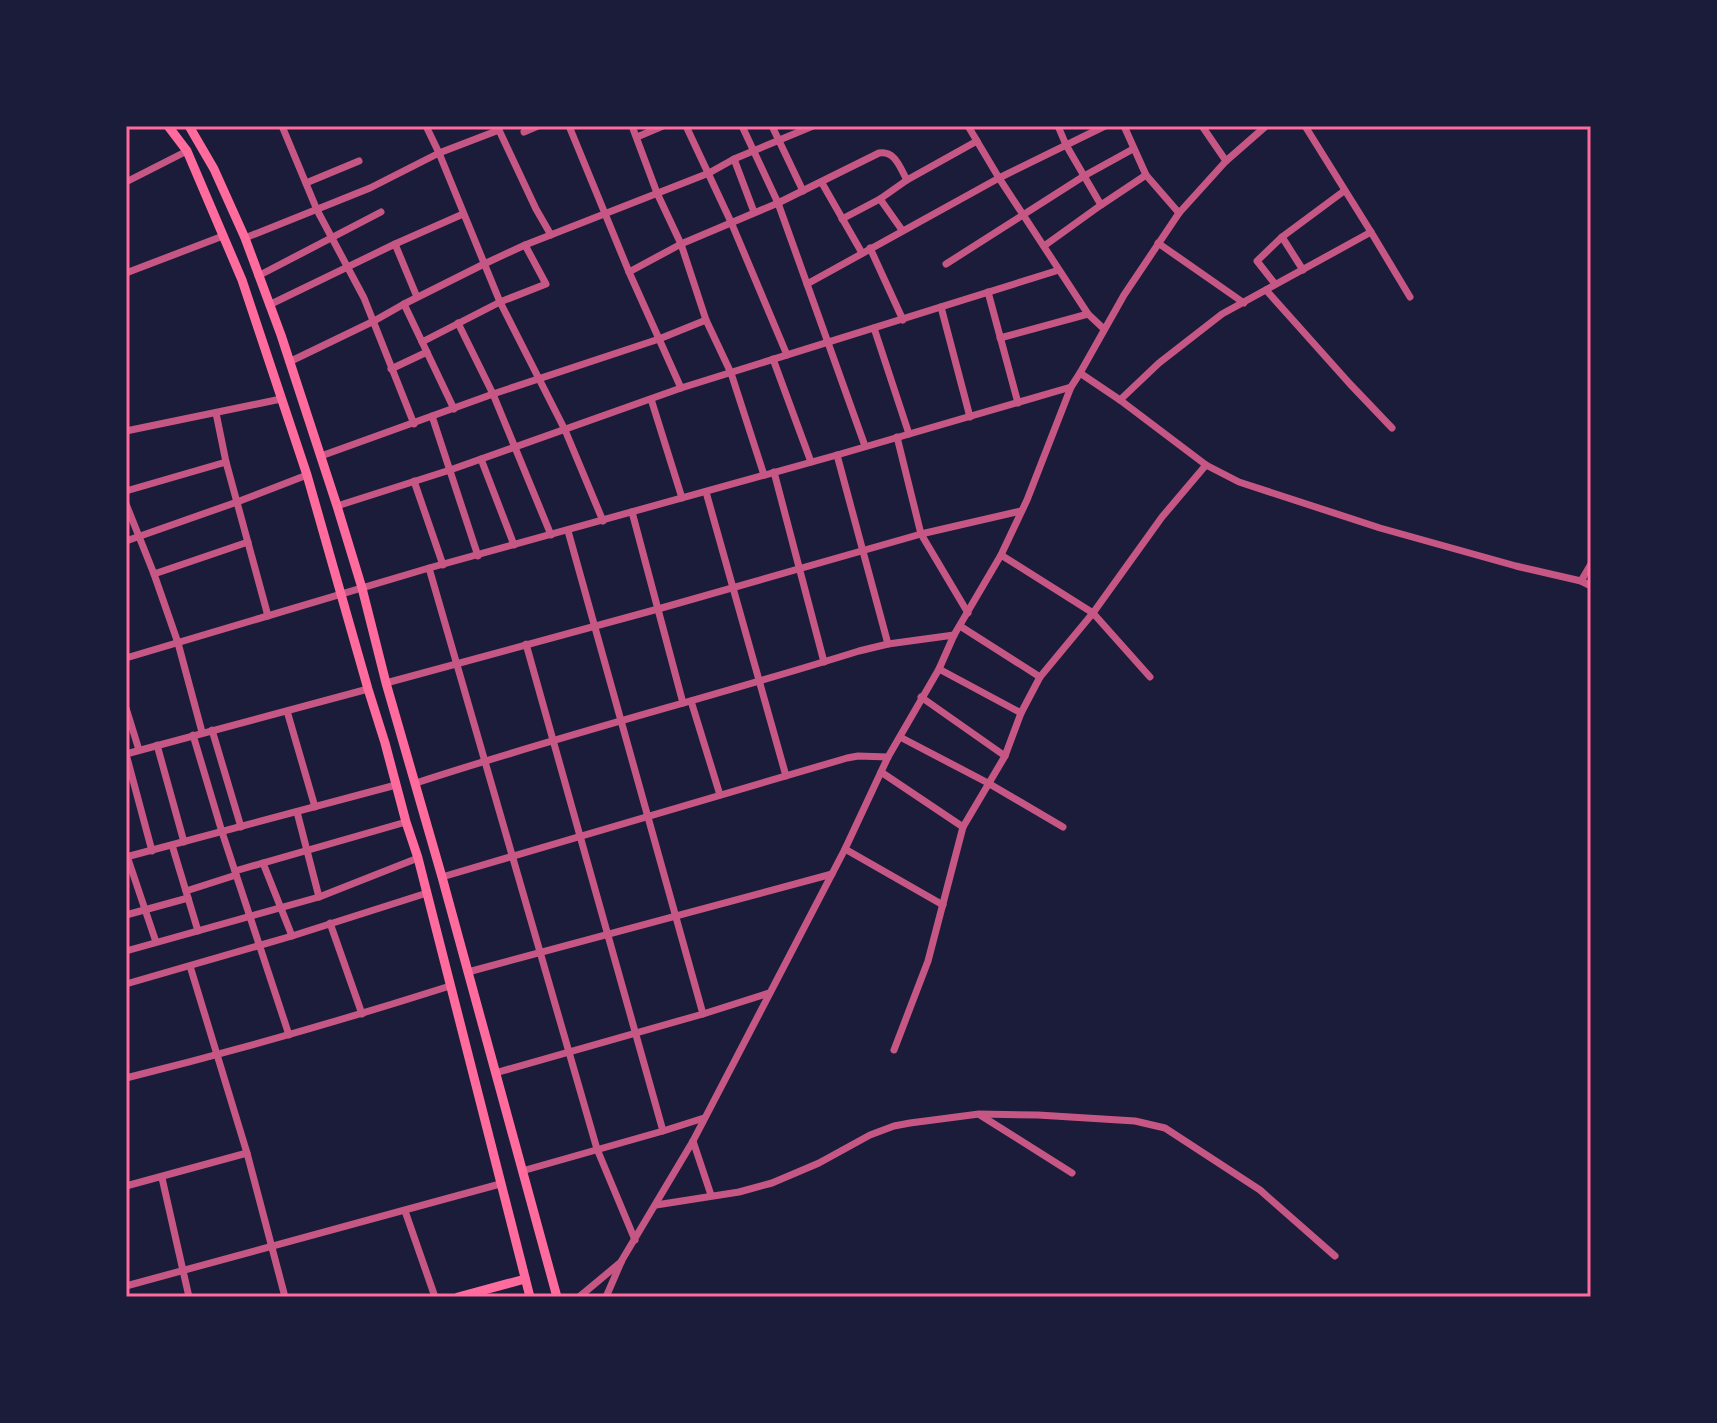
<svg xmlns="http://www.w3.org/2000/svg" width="1717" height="1423" font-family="Merriweather,serif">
	<rect width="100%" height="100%" fill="#1b1b3a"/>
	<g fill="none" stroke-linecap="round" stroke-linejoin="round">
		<!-- minor -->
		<g stroke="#c65784" stroke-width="7">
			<polyline points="282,126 317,210 364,298 414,424"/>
			<polyline points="426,126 439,153 500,302 565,430 603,521"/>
			<polyline points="569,126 629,272 681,388"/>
			<polyline points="632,126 657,193 681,244 706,320 731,373 764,475"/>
			<polyline points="686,126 731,222 787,355"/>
			<polyline points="742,126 778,203 865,446"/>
			<polyline points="772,126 803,191"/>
			<polyline points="968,126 999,178 1088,314 1104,329"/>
			<polyline points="1058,126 1066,145 1101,205"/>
			<polyline points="1124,126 1146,175 1179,213"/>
			<polyline points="1202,126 1226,161"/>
			<polyline points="498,128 536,209 551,235"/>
			<polyline points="524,132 538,126"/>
			<polyline points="637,137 663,126"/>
			<polyline points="734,159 754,212"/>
			<polyline points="126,182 187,151"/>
			<polyline points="306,183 359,161"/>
			<polyline points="822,183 862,253"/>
			<polyline points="880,199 902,230"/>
			<polyline points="842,219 880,199 907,180 977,141"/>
			<polyline points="1371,232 1410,297"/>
			<polyline points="1282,237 1303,270"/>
			<polyline points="245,238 370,188 439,153 499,130"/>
			<polyline points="1158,243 1244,303"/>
			<polyline points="395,244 417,297"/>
			<polyline points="1044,246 1101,205 1146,175"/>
			<polyline points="870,248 903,320"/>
			<polyline points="946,264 1084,176 1133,149"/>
			<path d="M629,272L681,244L778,203L879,153C895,150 900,168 907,180"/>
			<polyline points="126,273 223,236"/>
			<polyline points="258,276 381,212"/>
			<polyline points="807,284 999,178 1105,126"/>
			<polyline points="1275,284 1257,261 1282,237 1344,191"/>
			<polyline points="1266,290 1350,384 1392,428"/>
			<polyline points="988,292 1018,403"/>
			<polyline points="404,304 454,409"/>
			<polyline points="269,305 395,244 463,214"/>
			<polyline points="941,307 970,417"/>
			<polyline points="458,323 493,394 551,535"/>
			<polyline points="874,328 909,434"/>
			<polyline points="1000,338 1088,314"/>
			<polyline points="422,342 500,302 546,284 525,245"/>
			<polyline points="773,359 811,462"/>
			<polyline points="289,362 374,321 404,304 484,264 525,245 709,173 734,159 813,126"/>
			<polyline points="391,369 427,352"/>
			<polyline points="1080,373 1120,400 1206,465 1239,482 1380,528 1516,566 1581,581 1591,586"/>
			<polyline points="651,399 682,498"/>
			<polyline points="1120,400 1159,363 1222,314 1371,232 1305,126"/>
			<polyline points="216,413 226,462"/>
			<polyline points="432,416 478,556"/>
			<polyline points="126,431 281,399"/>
			<polyline points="897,437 921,534 968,613"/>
			<polyline points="837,455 888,644"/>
			<polyline points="321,456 493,394 659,339 706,320"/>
			<polyline points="481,459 514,545"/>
			<polyline points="774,472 824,662"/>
			<polyline points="414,481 443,565"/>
			<polyline points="126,491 226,462 268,616"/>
			<polyline points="706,492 786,776"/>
			<polyline points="126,504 154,574 178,643 202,732"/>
			<polyline points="337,506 450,470 681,388 1059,270"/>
			<polyline points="632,512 683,703"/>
			<polyline points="568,531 703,1014"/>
			<polyline points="126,541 237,502 307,475"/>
			<polyline points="1001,555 1093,613 1150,677"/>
			<polyline points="429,568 597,1149 635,1240"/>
			<polyline points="154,574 248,542"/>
			<polyline points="1581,581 1591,564"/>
			<polyline points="960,626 1040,677"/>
			<polyline points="526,644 663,1131"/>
			<polyline points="126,658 429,568 837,455 1071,387"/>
			<polyline points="939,669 1021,713"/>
			<polyline points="386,683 658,609 921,534 1021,511"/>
			<polyline points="921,697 1005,756"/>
			<polyline points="691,701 720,795"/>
			<polyline points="126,708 139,750"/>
			<polyline points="287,711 315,807"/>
			<polyline points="212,730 241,827"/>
			<polyline points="193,735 222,832 289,1035"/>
			<polyline points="900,737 988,783 1063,827"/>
			<polyline points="157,745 184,842"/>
			<polyline points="126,754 368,689"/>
			<polyline points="126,754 152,851"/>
			<polyline points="881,772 963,827"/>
			<path d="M416,783C562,735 712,697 859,651L888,644L954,635"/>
			<polyline points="297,812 319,897"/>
			<polyline points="172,845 198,931"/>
			<polyline points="845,849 943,905"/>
			<polyline points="127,856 156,942"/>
			<polyline points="126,857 396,785"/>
			<polyline points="263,863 292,936"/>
			<polyline points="235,871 406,822"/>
			<polyline points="442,877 847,758 858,756 888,757"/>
			<polyline points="186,891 236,875"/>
			<polyline points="126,915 188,898"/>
			<polyline points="330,923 362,1014"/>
			<polyline points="126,951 319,897 418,858"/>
			<polyline points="190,966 247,1153 285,1297"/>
			<polyline points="468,972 832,874"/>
			<polyline points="126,984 292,936 427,893"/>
			<polyline points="894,1050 928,961 963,827 1005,756 1021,713 1040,677 1093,613 1162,517 1206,465"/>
			<polyline points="495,1073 703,1014 769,993"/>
			<path d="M126,1078C235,1051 343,1020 450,986"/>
			<polyline points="980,1115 1072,1173"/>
			<polyline points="693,1141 711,1195"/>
			<polyline points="522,1171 663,1131 704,1118"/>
			<polyline points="162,1178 189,1297"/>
			<polyline points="126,1186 247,1153"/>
			<polyline points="656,1205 739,1192 772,1183 819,1163 870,1135 894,1126 910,1123 979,1114 1038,1115 1135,1121 1165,1128 1260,1190 1335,1256"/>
			<polyline points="405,1211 435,1297"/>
			<polyline points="126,1286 500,1184"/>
			<polyline points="579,1297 621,1262"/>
			<polyline points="606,1297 622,1260 693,1141 845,849 888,757 939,669 954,635 1001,555 1027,500 1071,387 1080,373 1124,295 1179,213 1226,161 1266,126"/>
		</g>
		<!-- secondary -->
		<g stroke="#ff6b9d" stroke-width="9">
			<polyline points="168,126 187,151 242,280 307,475 368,689 385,743 406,822 418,858 530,1297"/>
			<polyline points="189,126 214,169 245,238 281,335 337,506 362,588 386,683 442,877 557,1297"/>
			<polyline points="458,1297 525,1279"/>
		</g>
	</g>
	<!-- border -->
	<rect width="1717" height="1423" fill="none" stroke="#1b1b3a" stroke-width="256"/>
	<rect x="128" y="128" width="1461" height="1167" fill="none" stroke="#ff6b9d" stroke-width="3"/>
</svg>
